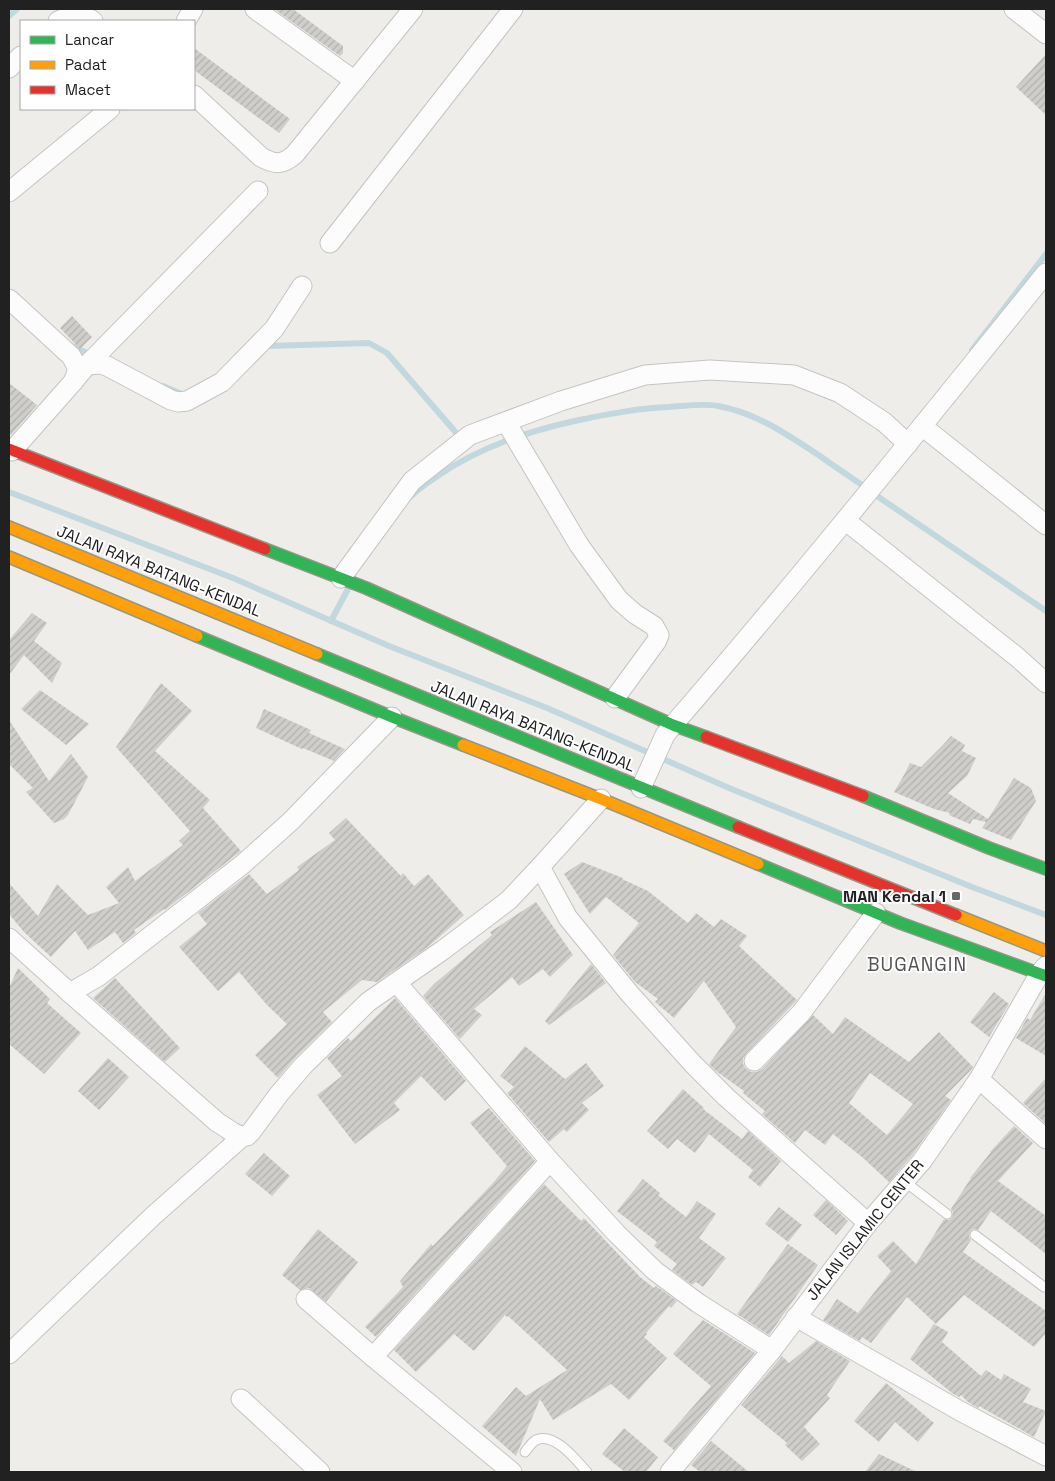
<svg xmlns="http://www.w3.org/2000/svg" width="1055" height="1481" font-family="'Space Grotesk',sans-serif">
	<defs>
		<pattern id="building-hatch" width="6" height="6" patternUnits="userSpaceOnUse" patternTransform="scale(1.25)"><rect width="6" height="6" fill="#cfcecb"/><path d="M-1 1l2-2M0 6l6-6M5 7l2-2" fill="none" stroke="#b1b1ae"/></pattern>
	</defs>
	<rect width="100%" height="100%" fill="#efedea"/>
	<g fill="none" stroke-linecap="round" stroke-linejoin="round">
		<!-- stream -->
		<g stroke="#c2d7de" stroke-width="6">
			<polyline points="9,16 17,9"/>
			<polyline points="69,345 92,355"/>
			<polyline points="264,348 267,346 369,343 387,353 458,435"/>
			<polyline points="972,350 1046,254"/>
			<polyline points="163,386 184,395"/>
			<polyline points="9,492 233,578 389,646 547,708 729,788 972,887 1046,915"/>
			<polyline points="877,496 1046,611"/>
			<path d="M409,498C418,489 429,482 439,475C482,446 529,431 579,420C609,414 639,408 669,407C685,406 703,403 718,406C757,413 788,435 820,456C835,467 851,477 866,488"/>
			<polyline points="331,621 349,587"/>
		</g>
	</g>
	<!-- building -->
	<g fill="url(#building-hatch)" fill-rule="evenodd">
		<polygon points="274,9 293,9 343,46 343,53 340,56"/>
		<polygon points="194,48 290,119 279,133 194,70"/>
		<polygon points="1046,54 1046,115 1016,87"/>
		<polygon points="72,316 92,337 80,349 60,328"/>
		<polygon points="9,383 37,405 11,435 9,434"/>
		<polygon points="32,613 47,623 34,641 62,663 52,683 24,655 9,675 9,640"/>
		<polygon points="161,683 192,711 155,751 210,800 203,808 241,851 165,910 164,909 134,930 136,933 124,942 123,943 115,932 88,950 75,931 51,957 24,932 9,914 9,883 38,916 57,884 88,915 119,903 106,887 128,867 135,881 183,845 179,841 190,831 116,747"/>
		<polygon points="40,690 89,724 66,745 21,709"/>
		<polygon points="264,709 311,730 309,733 345,749 334,761 303,748 302,749 256,728"/>
		<polygon points="9,720 49,781 71,754 88,777 68,815 64,819 54,823 26,792 33,788 9,764"/>
		<polygon points="951,736 965,745 962,751 976,758 967,776 948,793 988,819 1014,778 1031,788 1036,801 1011,840 982,828 986,822 973,819 970,824 949,815 950,813 934,809 894,792 904,775 910,763 921,767 943,745"/>
		<polygon points="346,818 401,876 403,873 414,886 428,874 464,915 428,947 377,982 362,980 323,1012 332,1022 295,1058 278,1078 255,1055 287,1024 267,1005 239,972 218,991 179,947 207,924 198,913 249,874 267,894 299,870 297,867 335,840 329,833"/>
		<path d="M582,862L623,878L622,879L648,891L688,923L696,913L714,927L721,919L747,936L739,946L797,1000L746,1054L743,1058V1064L746,1069L751,1072H757L762,1069L813,1015L833,1034L845,1017L909,1062L939,1032L973,1067L970,1071L945,1096L951,1100L913,1154L889,1182L862,1157L833,1134L825,1145L805,1130L795,1143L762,1114L765,1111L743,1093L744,1091L716,1071L709,1064L736,1027L704,981L674,1018L655,1002L658,999L635,982L613,955L639,923L606,897L590,914L564,874ZM870,1073L913,1104L887,1135L849,1103Z"/>
		<polygon points="536,902 573,955 550,977 543,969 519,986 512,977 474,1009 482,1015 460,1039 423,996 434,984 492,935 490,932"/>
		<polygon points="591,964 606,983 549,1025 545,1021"/>
		<polygon points="18,968 50,999 47,1003 81,1033 44,1074 9,1044 9,988"/>
		<polygon points="115,978 180,1048 165,1062 93,998"/>
		<polygon points="994,992 1009,1004 989,1037 970,1022"/>
		<polygon points="1046,993 1046,1056 1016,1038 1027,1018 1030,1020"/>
		<polygon points="395,998 466,1081 445,1101 421,1076 394,1103 400,1110 355,1144 317,1095 342,1076 327,1058 348,1038 351,1041"/>
		<polygon points="525,1046 565,1079 586,1063 604,1086 582,1103 589,1110 567,1132 564,1129 549,1142 507,1093 514,1087 500,1076"/>
		<polygon points="108,1058 129,1077 99,1110 78,1091"/>
		<polygon points="1046,1078 1046,1124 1023,1103"/>
		<polygon points="683,1089 704,1108 703,1109 742,1139 748,1131 781,1161 760,1187 748,1177 753,1170 709,1134 695,1153 677,1139 668,1149 647,1131"/>
		<polygon points="489,1108 535,1161 376,1337 365,1327 403,1287 400,1281 431,1244 433,1246 492,1184 507,1166 470,1123"/>
		<polygon points="1014,1126 1033,1143 998,1181 1046,1216 1046,1254 991,1211 978,1230 973,1229 970,1232 969,1237 971,1240 963,1252 1046,1311 1046,1333 1034,1347 964,1295 936,1324 907,1297 871,1343 862,1337 860,1341 823,1320 837,1299 858,1313 891,1271 877,1256 893,1241 916,1264 944,1219 949,1220 952,1217 953,1212 951,1209 971,1178 970,1178 991,1152 990,1152"/>
		<polygon points="264,1153 290,1176 272,1196 245,1174"/>
		<polygon points="643,1179 660,1193 658,1195 686,1217 697,1201 716,1214 699,1238 726,1258 703,1287 696,1282 692,1285 672,1270 677,1264 654,1246 657,1242 617,1211"/>
		<polygon points="544,1184 581,1221 584,1218 640,1277 654,1288 656,1286 677,1301 671,1308 669,1306 646,1333 647,1334 644,1337 667,1358 629,1400 611,1384 553,1420 540,1399 516,1456 482,1426 516,1387 526,1396 567,1370 508,1316 507,1317 505,1315 474,1351 454,1334 416,1372 394,1350"/>
		<polygon points="826,1200 848,1221 836,1235 813,1215"/>
		<polygon points="779,1207 802,1225 788,1242 765,1224"/>
		<polygon points="318,1229 358,1262 326,1302 309,1288 300,1290 282,1275"/>
		<polygon points="788,1244 818,1265 769,1335 737,1314"/>
		<polygon points="703,1320 755,1353 674,1450 663,1441 711,1386 673,1354"/>
		<polygon points="934,1324 948,1332 942,1342 981,1376 986,1370 1001,1380 1004,1374 1031,1389 1023,1402 1046,1411 1034,1437 979,1406 978,1408 968,1402 961,1395 959,1397 952,1393 910,1359"/>
		<polygon points="816,1341 850,1361 827,1395 830,1398 804,1427 820,1444 802,1461 785,1445 787,1443 741,1405 782,1356 789,1363"/>
		<polygon points="886,1383 934,1423 918,1442 895,1422 879,1442 854,1421"/>
		<polygon points="624,1428 658,1457 646,1472 625,1472 602,1454"/>
		<polygon points="711,1441 749,1472 700,1472 691,1465"/>
		<polygon points="879,1454 917,1472 865,1472"/>
	</g>
	<g fill="none" stroke-linecap="round" stroke-linejoin="round">
		<defs>
			<g id="lane">
				<polyline points="904,1181 947,1214"/>
				<polyline points="975,1235 1044,1287"/>
				<path d="M525,1452C529,1447 533,1440 539,1439C556,1434 577,1461 587,1472"/>
			</g>
			<g id="street">
				<polyline points="255,9 355,81"/>
				<polyline points="1014,9 1046,34"/>
				<polyline points="58,21 73,14 90,19 93,21"/>
				<polyline points="186,21 193,9"/>
				<polyline points="9,68 21,56"/>
				<path d="M194,95L261,157C275,165 283,165 295,154L413,9"/>
				<polyline points="9,192 110,109"/>
				<polyline points="330,243 513,9"/>
				<path d="M9,299L71,356C78,368 79,369 73,382L12,451"/>
				<polyline points="87,365 100,364 107,366 171,400 178,402 187,401 222,382 274,329 302,286"/>
				<polyline points="73,382 87,365 258,191"/>
				<polyline points="506,422 579,545 619,600 635,614 654,626 659,635 656,642 615,698"/>
				<polyline points="922,426 1046,525"/>
				<polyline points="846,521 1017,657 1046,683"/>
				<polyline points="341,578 412,481 470,435 561,401 645,375 710,370 794,375 840,393 884,422 908,444"/>
				<path d="M641,788L665,735L673,725C801,577 923,425 1046,273"/>
				<polyline points="540,867 568,918 629,993 693,1064 726,1097 868,1223"/>
				<polyline points="9,938 70,993 217,1122 234,1133 242,1137"/>
				<polyline points="397,983 550,1161 617,1234 655,1271 698,1303 772,1350"/>
				<polyline points="70,993 99,976 243,864 291,821 392,717"/>
				<polyline points="754,1061 801,1013 876,913"/>
				<polyline points="979,1079 1046,1139"/>
				<polyline points="306,1299 373,1357 512,1472"/>
				<polyline points="796,1317 960,1411 1046,1456"/>
				<polyline points="9,1354 153,1216 242,1137 247,1136 251,1132 279,1094 303,1066 368,1002 443,950 509,900 540,867 601,799"/>
				<polyline points="373,1357 550,1161"/>
				<polyline points="241,1399 320,1472"/>
				<polyline points="670,1472 772,1350 868,1223 922,1161 979,1079 1040,973 1046,966"/>
			</g>
			<g id="fast">
				<polyline points="265,549 366,588 673,725 706,737"/>
				<polyline points="197,636 392,717 463,745"/>
				<polyline points="317,654 738,827"/>
				<polyline points="863,796 989,848 1046,869"/>
				<polyline points="758,864 900,923 1046,976"/>
			</g>
			<g id="slow">
				<polyline points="9,527 317,654"/>
				<polyline points="9,557 197,636"/>
				<polyline points="463,745 601,799 758,864"/>
				<polyline points="956,915 1046,951"/>
			</g>
			<g id="jam">
				<polyline points="9,449 265,549"/>
				<polyline points="706,737 863,796"/>
				<polyline points="738,827 956,915"/>
			</g>
		</defs>
		<!-- lane casing -->
		<use href="#lane" stroke="#c5c4c2" stroke-width="11"/>
		<!-- street casing -->
		<use href="#street" stroke="#c5c4c2" stroke-width="21"/>
		<!-- fast casing -->
		<use href="#fast" stroke="#959784" stroke-width="14"/>
		<!-- slow casing -->
		<use href="#slow" stroke="#959784" stroke-width="14"/>
		<!-- jam casing -->
		<use href="#jam" stroke="#959784" stroke-width="14"/>
		<!-- lane -->
		<use href="#lane" stroke="#fdfcfc" stroke-width="9"/>
		<!-- street -->
		<use href="#street" stroke="#fdfcfc" stroke-width="19"/>
		<!-- fast -->
		<use href="#fast" stroke="#30b455" stroke-width="11"/>
		<!-- slow -->
		<use href="#slow" stroke="#ff9f0a" stroke-width="11"/>
		<!-- jam -->
		<use href="#jam" stroke="#e5322d" stroke-width="11"/>
	</g>
	<!-- markers -->
	<rect fill="#696867" stroke="#fff" stroke-width="2" x="951" y="891" width="10" height="10" rx="2.5"/>
	<g text-anchor="middle" dominant-baseline="central" stroke-width="4" stroke-linejoin="round" paint-order="stroke">
		<!-- street labels -->
		<g font-size="16" fill="#212121" stroke="#fff">
			<text transform="translate(159 571) rotate(22)">JALAN RAYA BATANG-KENDAL</text>
			<text transform="translate(533 726) rotate(22)">JALAN RAYA BATANG-KENDAL</text>
			<text transform="translate(865 1230) rotate(-51)">JALAN ISLAMIC CENTER</text>
		</g>
		<!-- poi labels -->
		<g font-size="16" font-weight="bold" fill="#212121" stroke="#fff" text-anchor="end">
			<text x="946" y="896">MAN Kendal 1</text>
		</g>
		<!-- quarter labels -->
		<g font-size="19" letter-spacing="1" fill="#545454" stroke="#fff">
			<text x="917" y="964">BUGANGIN</text>
		</g>
	</g>
	<!-- border -->
	<rect width="1055" height="1481" fill="none" stroke="#212121" stroke-width="20"/>
	<!-- legend -->
	<rect x="20" y="20" width="175" height="90" fill="#ffffff" stroke="#a6a6a6"/>
	<rect x="30" y="36" width="25" height="8" fill="#30b455" stroke="#a6a6a6"/>
	<text x="65" y="45" font-size="15" fill="#212121">Lancar</text>
	<rect x="30" y="61" width="25" height="8" fill="#ff9f0a" stroke="#a6a6a6"/>
	<text x="65" y="70" font-size="15" fill="#212121">Padat</text>
	<rect x="30" y="86" width="25" height="8" fill="#e5322d" stroke="#a6a6a6"/>
	<text x="65" y="95" font-size="15" fill="#212121">Macet</text>
</svg>
